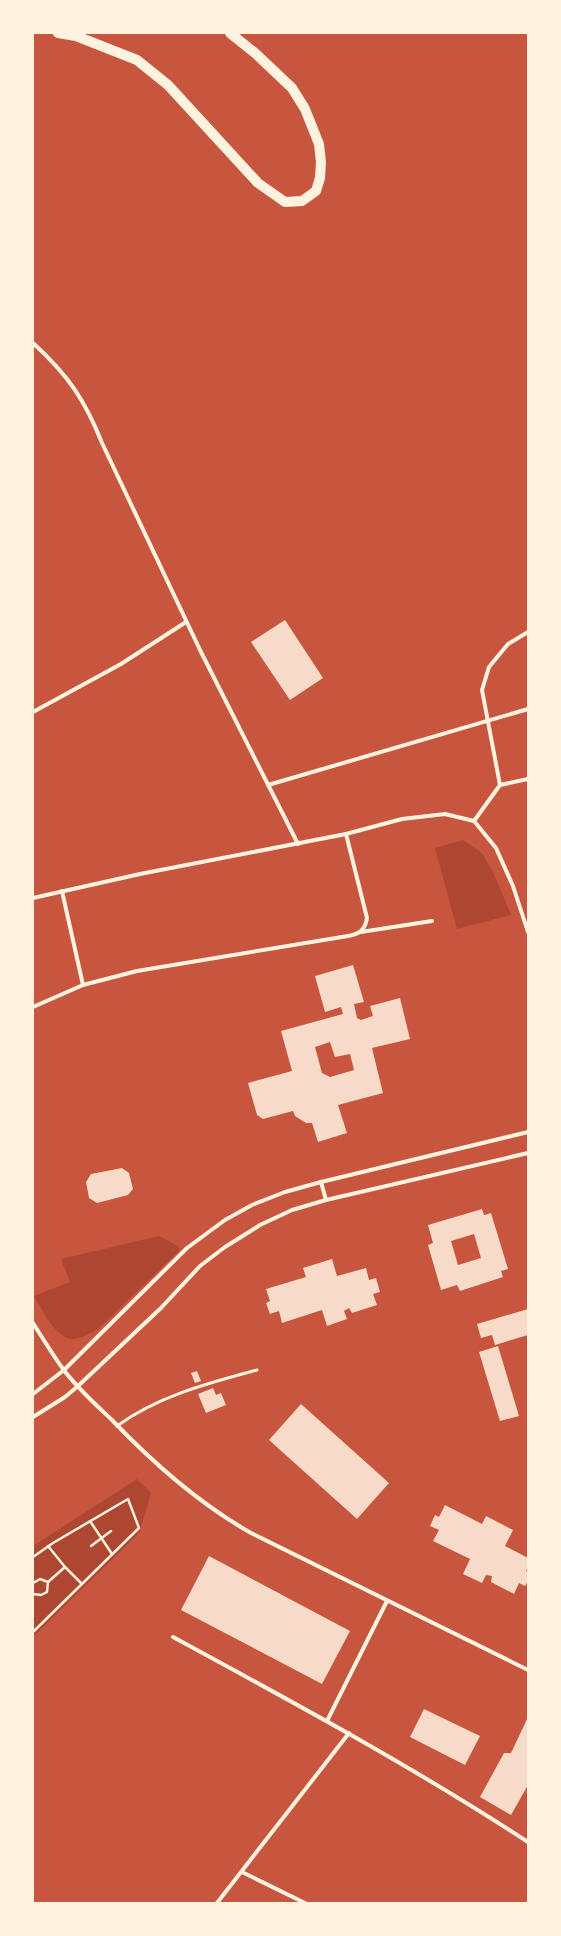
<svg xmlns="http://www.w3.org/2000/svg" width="561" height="1936" font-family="Manrope,sans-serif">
	<rect width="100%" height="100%" fill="#c8553d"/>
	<!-- green -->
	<g fill="#ae4732">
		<polygon points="463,840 482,853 494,874 511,915 457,929 435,848"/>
		<path d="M159,1236L178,1246L180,1249L178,1252L98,1329C90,1333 80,1340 71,1339C54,1336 42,1309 34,1296L70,1282L61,1259Z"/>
		<polygon points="137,1479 151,1493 139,1533 33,1637 33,1546"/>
	</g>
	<!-- building -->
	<g fill="#f7dbc8" fill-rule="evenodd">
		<polygon points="285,620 323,678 290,700 251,642"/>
		<path d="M353,965L364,1002L354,1004L357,1018L361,1020L373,1016L370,1006L400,998L410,1039L372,1048L383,1093L338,1105L347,1133L318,1142L312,1123H306L295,1116L293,1111L263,1119L257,1115L248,1083L292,1071L281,1031L343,1014L341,1007L325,1012L315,976ZM330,1042L335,1057L350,1054L354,1070L330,1077L322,1073L315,1047Z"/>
		<polygon points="122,1168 129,1173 133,1189 128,1195 97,1203 89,1198 86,1182 91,1174"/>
		<path d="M482,1209L484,1215L491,1213L508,1269L501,1271L503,1277L460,1291L457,1285L441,1290L428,1245L433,1243L428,1225ZM474,1234L481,1258L458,1265L451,1241Z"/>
		<polygon points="332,1259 337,1276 366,1268 369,1280 376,1278 380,1292 373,1294 377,1305 352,1313 349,1308 344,1311 347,1319 327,1326 322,1310 282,1323 279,1311 270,1314 266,1303 270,1301 266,1289 306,1277 303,1268"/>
		<polygon points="528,1309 528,1335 495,1345 492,1335 481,1338 477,1324"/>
		<polygon points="498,1346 519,1416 500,1421 479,1352"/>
		<polygon points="197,1371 201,1381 195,1383 191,1373"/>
		<polygon points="213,1388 216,1395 221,1393 226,1405 206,1413 198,1394"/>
		<polygon points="301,1404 389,1483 357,1519 269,1440"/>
		<polygon points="445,1505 482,1524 486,1516 513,1530 505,1546 528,1558 528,1566 526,1571 528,1572 528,1581 525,1586 519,1583 514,1594 491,1582 492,1576 486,1575 482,1583 463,1574 470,1559 433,1541 439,1530 430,1526 435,1515 439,1517"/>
		<polygon points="209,1556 350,1631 322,1684 181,1610"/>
		<polygon points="424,1709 480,1736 465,1765 410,1737"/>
		<polygon points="528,1717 528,1785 511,1815 480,1797 504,1753 511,1753"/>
	</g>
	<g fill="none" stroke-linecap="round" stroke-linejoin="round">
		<!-- path -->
		<g stroke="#fff3e0" stroke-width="2.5">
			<polyline points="90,1521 112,1554"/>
			<polyline points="48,1546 65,1567 81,1583"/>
			<polyline points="91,1546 111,1531"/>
			<polyline points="33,1557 53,1543 128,1499 139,1528 33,1632"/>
			<polyline points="48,1582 65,1567"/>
			<polyline points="33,1583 40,1579 48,1582 47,1592 41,1595 33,1594"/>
		</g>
		<!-- service -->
		<path stroke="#fff3e0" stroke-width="3" d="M117,1426C158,1396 209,1383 257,1370"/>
		<!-- minor -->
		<g stroke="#fff3e0" stroke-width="4">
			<path d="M33,343C68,375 85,400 102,443L201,652L298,844"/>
			<polyline points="33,712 121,664 186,622"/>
			<polyline points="268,785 528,709"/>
			<polyline points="500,785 482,690 489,667 508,644 528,632"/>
			<polyline points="474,821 500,785 528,779"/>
			<polyline points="62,891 83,985"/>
			<polyline points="33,898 140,874 346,834 402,819 445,814 474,821 496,848 513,886 528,932"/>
			<polyline points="361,932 432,921"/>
			<path d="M33,1007L83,985L137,971L348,936C360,934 365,930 367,918L346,834"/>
			<polyline points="321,1182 326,1200"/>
			<path d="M33,1323C43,1339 53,1355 63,1369C77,1388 95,1404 112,1420C154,1464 198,1503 251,1533L528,1670"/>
			<polyline points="33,1394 64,1370 187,1248 225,1220 252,1205 285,1192 321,1182 528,1132"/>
			<polyline points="33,1417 65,1397 78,1386 161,1308 200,1266 225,1247 260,1225 292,1210 326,1200 528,1153"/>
			<path d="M173,1637C293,1702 413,1767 528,1842"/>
			<polyline points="327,1721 387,1601"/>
			<polyline points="242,1872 305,1903"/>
			<polyline points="217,1903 349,1733"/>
		</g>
		<!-- primary -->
		<polyline stroke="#fff3e0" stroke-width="10" points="58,33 76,36 137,60 168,85 258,183 285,202 302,201 316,191 320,178 321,162 319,144 305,109 292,88 255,53 230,33"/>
	</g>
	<!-- border -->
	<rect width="561" height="1936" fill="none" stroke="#fff3e0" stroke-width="68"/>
</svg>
